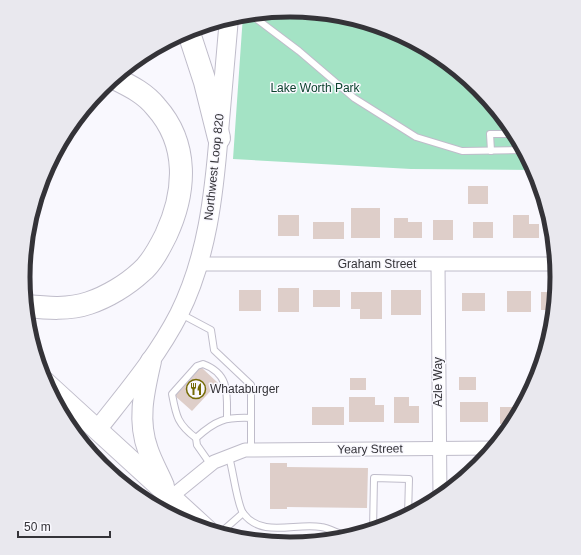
<svg xmlns="http://www.w3.org/2000/svg" width="581" height="555" font-family="Arial,sans-serif">
	<rect width="100%" height="100%" fill="#f9f8fe"/>
	<!-- green -->
	<path fill="#a4e3c5" d="M291,10C308,12 326,12 342,15C408,27 477,73 513,129C521,142 528,156 535,170L411,169L233,159L243,15Z"/>
	<!-- building -->
	<g fill="#decec9">
		<rect x="468" y="186" width="20" height="18"/>
		<rect x="351" y="208" width="29" height="30"/>
		<polygon points="547,211 553,226 554,239 547,239"/>
		<rect x="278" y="215" width="21" height="21"/>
		<polygon points="513,215 529,215 529,224 539,224 539,238 513,238"/>
		<polygon points="394,218 408,218 408,222 422,222 422,238 394,238"/>
		<rect x="433" y="220" width="20" height="20"/>
		<rect x="313" y="222" width="31" height="17"/>
		<rect x="473" y="222" width="20" height="16"/>
		<rect x="278" y="288" width="21" height="24"/>
		<rect x="239" y="290" width="22" height="21"/>
		<rect x="313" y="290" width="27" height="17"/>
		<rect x="391" y="290" width="30" height="25"/>
		<rect x="507" y="291" width="24" height="21"/>
		<polygon points="351,292 382,292 382,319 360,319 360,309 351,309"/>
		<polygon points="541,292 557,292 555,310 541,310"/>
		<rect x="462" y="293" width="23" height="18"/>
		<polygon points="201,367 218,383 192,411 174,395"/>
		<rect x="459" y="377" width="17" height="13"/>
		<rect x="350" y="378" width="16" height="12"/>
		<polygon points="349,397 375,397 375,405 384,405 384,422 349,422"/>
		<polygon points="394,397 409,397 409,406 419,406 419,423 394,423"/>
		<rect x="460" y="402" width="28" height="20"/>
		<rect x="312" y="407" width="32" height="18"/>
		<polygon points="500,407 523,407 514,424 500,424"/>
		<polygon points="270,463 287,463 287,467 368,468 367,508 287,507 287,509 270,509"/>
		<polygon points="459,474 471,474 459,483"/>
	</g>
	<g fill="none" stroke-linecap="round" stroke-linejoin="round">
		<defs>
			<g id="service">
				<polyline points="250,14 299,51 354,98 416,137 462,151 524,150"/>
				<polyline points="491,151 490,134 516,134"/>
				<polyline points="181,314 211,330 214,350 251,385 251,418"/>
				<path d="M196,438C216,420 225,417 251,418V450"/>
				<path d="M229,457C233,470 237,504 243,513C262,539 296,522 321,527C329,528 337,533 344,535"/>
				<path d="M211,465L197,445L196,438C177,424 176,415 172,394L197,366L203,364C230,374 227,394 227,418"/>
				<polyline points="373,531 374,478 409,479 408,516"/>
				<polyline points="219,534 243,513"/>
				<path d="M339,540C346,534 358,528 367,532"/>
			</g>
			<g id="minor">
				<polyline points="198,264 557,264"/>
				<polyline points="438,265 440,499"/>
				<polyline points="171,497 214,462 245,450 495,448"/>
			</g>
			<path id="secondary" d="M97,430C126,393 157,357 179,314C207,258 214,195 219,132C222,94 226,56 229,18"/>
			<g id="primary">
				<path d="M151,361C144,392 137,420 148,450C152,462 159,474 164,486"/>
				<polyline points="44,381 207,530"/>
			</g>
			<g id="motorway">
				<polyline points="188,30 205,82 219,138"/>
				<path d="M26,306C47,308 69,310 89,303C107,297 127,285 141,272C152,263 160,247 166,235C186,192 189,144 156,107C145,93 130,86 114,78"/>
			</g>
		</defs>
		<!-- service casing -->
		<use href="#service" stroke="#bfbcca" stroke-width="8"/>
		<!-- minor casing -->
		<use href="#minor" stroke="#bfbcca" stroke-width="15"/>
		<!-- secondary casing -->
		<use href="#secondary" stroke="#bfbcca" stroke-width="20"/>
		<!-- primary casing -->
		<use href="#primary" stroke="#bfbcca" stroke-width="22"/>
		<!-- motorway casing -->
		<use href="#motorway" stroke="#bfbcca" stroke-width="24"/>
		<!-- path -->
		<polyline stroke="#9e9da3" stroke-width="2" stroke-dasharray="3 3" stroke-linecap="butt" points="272,20 273,12"/>
		<!-- service -->
		<use href="#service" stroke="#fff" stroke-width="6"/>
		<!-- minor -->
		<use href="#minor" stroke="#fff" stroke-width="13"/>
		<!-- secondary -->
		<use href="#secondary" stroke="#fff" stroke-width="18"/>
		<!-- primary -->
		<use href="#primary" stroke="#fff" stroke-width="20"/>
		<!-- motorway -->
		<use href="#motorway" stroke="#fff" stroke-width="22"/>
	</g>
	<!-- icons -->
	<defs>
		<symbol id="restaurant-ring" viewBox="-11 -11 22 22"><circle r="9.5" fill="#f9f8fe" stroke="#756b05" stroke-width="1.5"/><path d="M-5-6h1v4h1v-4h1v4h1v-4h1v5L-1.5 .5V6h-2V.5L-5-1ZM5-6V6H3V1.5H1.5Q1.5-4 5-6Z" fill="#756b05"/></symbol>
	</defs>
	<g fill-rule="evenodd">
		<use href="#restaurant-ring" x="185" y="378" width="22" height="22"/>
	</g>
	<g text-anchor="middle" dominant-baseline="central" stroke-width="3" stroke-linejoin="round" paint-order="stroke">
		<!-- park labels -->
		<g font-size="12" fill="#0d422e" stroke="#f9f8fe">
			<text x="315" y="88">Lake Worth Park</text>
		</g>
		<!-- street labels -->
		<g font-size="12" fill="#343338" stroke="#f9f8fe">
			<text transform="translate(214 167) rotate(-84)">Northwest Loop 820</text>
			<text x="377" y="264">Graham Street</text>
			<text transform="translate(438 382) rotate(-90)">Azle Way</text>
			<text transform="translate(370 449) rotate(-1)">Yeary Street</text>
		</g>
		<!-- poi labels -->
		<g font-size="12" fill="#343338" stroke="#f9f8fe" text-anchor="start">
			<text x="210" y="389">Whataburger</text>
		</g>
	</g>
	<!-- crop -->
	<path d="M0 0H581V555H0ZM30 277a260 260 0 1 1 520 0a260 260 0 1 1-520 0Z" fill="#e9e8ee" fill-rule="evenodd"/>
	<path fill="none" stroke="#343338" stroke-width="5" d="M30 277a260 260 0 1 1 520 0a260 260 0 1 1-520 0Z"/>
	<!-- scale -->
	<path d="M18 531v6h92v-6" fill="none" stroke="#343338" stroke-width="2"/>
	<text x="24" y="531" font-size="12" fill="#343338" stroke="#f9f8fe" stroke-width="3" paint-order="stroke">50 m</text>
</svg>
